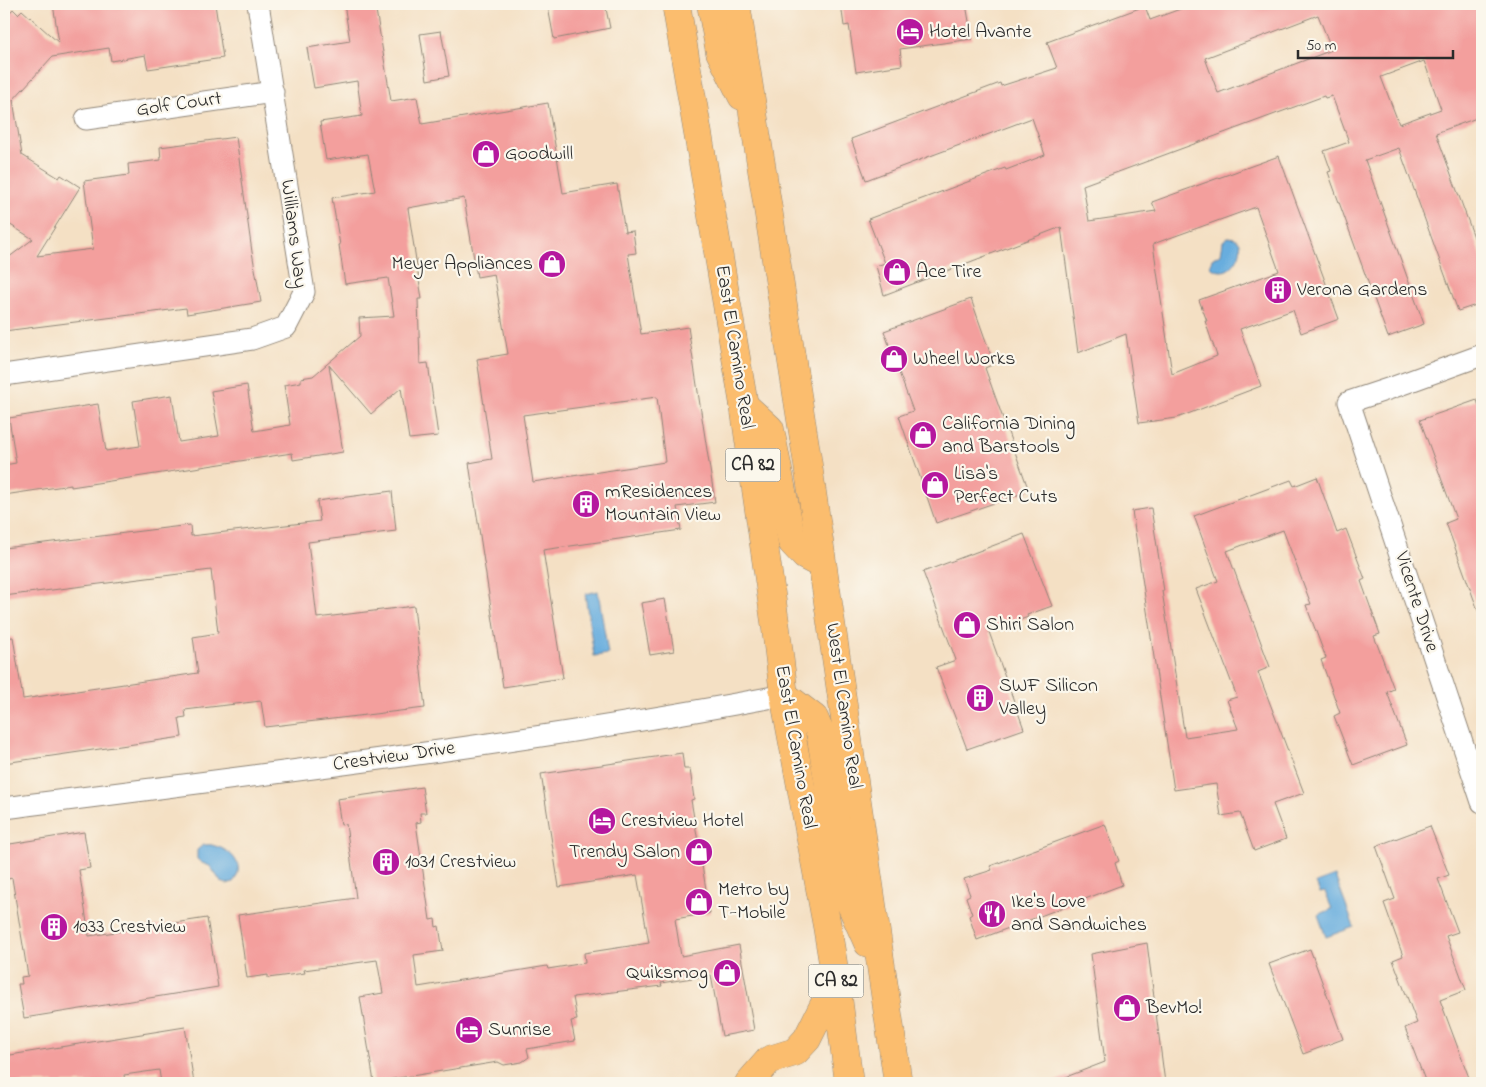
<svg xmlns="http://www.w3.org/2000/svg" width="1486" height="1087" font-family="'Indie Flower',sans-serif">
	<rect width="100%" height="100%" fill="#fbf7ec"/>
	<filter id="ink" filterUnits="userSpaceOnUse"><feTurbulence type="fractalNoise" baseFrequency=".02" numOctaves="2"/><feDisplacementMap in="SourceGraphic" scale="10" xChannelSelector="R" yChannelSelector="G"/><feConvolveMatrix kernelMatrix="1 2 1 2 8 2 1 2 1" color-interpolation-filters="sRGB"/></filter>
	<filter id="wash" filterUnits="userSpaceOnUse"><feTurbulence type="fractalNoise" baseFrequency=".0096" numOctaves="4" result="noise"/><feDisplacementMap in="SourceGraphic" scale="20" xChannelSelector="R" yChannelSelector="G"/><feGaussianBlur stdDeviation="1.12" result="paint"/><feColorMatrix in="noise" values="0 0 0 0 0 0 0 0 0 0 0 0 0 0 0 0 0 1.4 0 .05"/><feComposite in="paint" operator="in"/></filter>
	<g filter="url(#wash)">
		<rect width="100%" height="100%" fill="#f4e0c4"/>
		<!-- water -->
		<g fill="#68adde" stroke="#4a6c84">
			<path d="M1228,237L1235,238C1237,240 1240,241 1240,244C1243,254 1232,272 1221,271C1217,271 1214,269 1210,267L1213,258L1221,254L1223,241Z"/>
			<polygon points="598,591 608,654 594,656 585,594"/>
			<path d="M203,845C207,845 211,844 215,846C231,850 247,866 233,882L227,884L221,882L210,866L202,863L197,859V850Z"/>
			<polygon points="1335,876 1354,927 1326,937 1318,915 1332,909 1325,892 1320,893 1316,883"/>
		</g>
		<g id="blocks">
			<!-- building -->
			<g fill="#f39f9d" fill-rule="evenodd">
				<polygon points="53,4 110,4 110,7 135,4 215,4 223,58 148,69 145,55 111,61 109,48 52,57 13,100 22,155 59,178 61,175 80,187 37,256 93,249 84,181 129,175 128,164 161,160 160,147 236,137 252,252 261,302 187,314 186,308 4,331 4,261 33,239 4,221 4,19 13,9 18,14 22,10 59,43"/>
				<path d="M344,4H375L391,101L417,97L422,124L548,103L563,193L617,184L625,232L633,231L636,253L628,254L641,334L688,327L715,502L677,507L681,530L543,550L563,678L503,687L469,463L492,459L477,359L508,354L494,274L477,277L464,198L408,208L422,299H418L420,364L428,363L438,436L409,439L401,388L371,414L329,365L343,452L293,460L292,453L71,487V485L4,495V465L16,463L9,418L98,404L106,451L140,446L133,401L172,395L179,442L219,436L211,391L247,385L254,431L290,425L284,385L301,382V378L313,376L360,336L359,318L394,316L388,278L345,284L339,245H340L332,198L375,191L368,154L326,160L320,122L362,116L357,81L314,88L307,48L350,41ZM657,397L665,462L533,482L523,415Z"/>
				<polygon points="566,4 605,4 610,28 554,39 548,7"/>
				<polygon points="841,4 966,4 972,39 900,49 902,65 856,72 849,25 844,26"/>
				<path d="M1194,4H1482V116L1436,133L1482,259V303L1458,311L1399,148L1365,160L1424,324L1388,337L1328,172L1331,171L1324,151L1349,142L1332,96L1325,98L1324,96L1083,185L1089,221L1123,216L1156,211L1152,202L1279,156L1339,319L1301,333L1293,310L1240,329L1261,386L1177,418L1139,423L1126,334L1078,353L1061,227L884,295L876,266L885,263L868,219L1005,168L1006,170L1045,155L1032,118L866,180L851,139L1000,83L1001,86L1057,68L1047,42L1145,6L1150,20ZM1318,15L1332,50L1218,93L1205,58ZM1424,61L1441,109L1399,124L1381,77ZM1256,207L1279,271L1199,300L1207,321H1205L1217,356L1172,374L1153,244Z"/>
				<polygon points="441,31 449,76 427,80 420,34"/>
				<polygon points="971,299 994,364 985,368 1029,491 936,523 899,416 913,411 884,331"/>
				<polygon points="1477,400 1482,415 1482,616 1480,616 1446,523 1456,519 1420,420"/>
				<polygon points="1317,477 1337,533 1346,529 1365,579 1361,581 1380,634 1374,636 1394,689 1387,692 1407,745 1353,765 1334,716 1340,713 1321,660 1326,658 1306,605 1311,604 1283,530 1227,551 1270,667 1258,672 1304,793 1273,804 1286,839 1254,851 1240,813 1221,816 1216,784 1174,790 1132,511 1151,508 1164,591 1162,591 1185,737 1238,729 1227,700 1237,697 1196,589 1218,581 1194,516 1291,480 1294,486"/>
				<polygon points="392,491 396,531 308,542 317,618 414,606 425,708 265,727 261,701 185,710 186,717 179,718 182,737 4,763 4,638 13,637 23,699 198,673 193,637 218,633 211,570 4,596 4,548 190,525 191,536 320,521 317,501"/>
				<polygon points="1024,534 1052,606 1027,615 1028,617 989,632 1024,729 967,749 936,667 956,660 923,572"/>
				<polygon points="665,599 674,651 650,655 641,603"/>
				<polygon points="682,753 684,769 690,769 694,799 691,800 710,913 675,919 681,956 739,945 754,1030 722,1036 711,975 661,983 662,986 573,997 577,1020 571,1021 575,1041 527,1049 529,1057 522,1062 504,1065 498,1062 374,1082 360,997 383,993 377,960 304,970 305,973 268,978 268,975 247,978 238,915 356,898 346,824 341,825 337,799 422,787 426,813 420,813 421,822 416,823 430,920 435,919 436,927 439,926 443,951 414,955 418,987 547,966 548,969 585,963 584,953 649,943 637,875 559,887 541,774"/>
				<polygon points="1105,824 1119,861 1115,863 1122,885 977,940 969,916 972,914 966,897 970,895 964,879 992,870 990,866"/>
				<polygon points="1430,826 1449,875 1438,879 1458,932 1446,936 1466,990 1440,1000 1471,1083 1426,1083 1405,1028 1417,1023 1393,960 1403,956 1384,903 1395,899 1376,846"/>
				<polygon points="84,832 90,868 79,870 89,936 207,918 218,987 24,1018 18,984 22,984 21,977 28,976 12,878 8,879 6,871 4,871 4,845"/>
				<polygon points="1147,943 1165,1083 1053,1083 1053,1082 1105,1062 1091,954"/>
				<polygon points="1310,949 1343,1039 1303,1054 1269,964"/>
				<polygon points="185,1027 194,1083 161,1083 159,1070 124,1075 125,1083 4,1083 4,1056"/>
			</g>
		</g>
	</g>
	<g filter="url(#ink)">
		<use href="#blocks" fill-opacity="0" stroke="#908678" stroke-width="1"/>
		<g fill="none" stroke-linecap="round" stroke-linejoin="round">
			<defs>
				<g id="minor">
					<polyline points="86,119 273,92"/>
					<polyline points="1482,355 1394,387 1349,402 1482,802"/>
					<polyline points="4,375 252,339 286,327 304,292 258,4"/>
					<path d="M4,808C264,774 526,744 784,695"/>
				</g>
				<g id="primary">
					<polyline points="676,4 744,405 776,629 784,695 827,926 836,981 849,1083"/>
					<polyline points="711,4 720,52 742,96"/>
					<polyline points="736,4 807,458 898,1083"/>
					<polyline points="744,405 770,429 792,542 805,556 822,565"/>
					<polyline points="784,695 814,718 820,732 848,898 868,943"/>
					<polyline points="749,1083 769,1060 795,1052 807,1039 836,981"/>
				</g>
			</defs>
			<!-- minor casing -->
			<use href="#minor" stroke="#908678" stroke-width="23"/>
			<!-- primary casing -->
			<use href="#primary" stroke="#908678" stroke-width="29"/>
			<!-- minor -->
			<use href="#minor" stroke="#fff" stroke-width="21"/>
			<!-- primary -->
			<use href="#primary" stroke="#fbbd6e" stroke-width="28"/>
		</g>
	</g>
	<!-- icons -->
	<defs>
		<symbol id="hotel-disc" viewBox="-11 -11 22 22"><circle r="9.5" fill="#b5179e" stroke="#fbf7ec"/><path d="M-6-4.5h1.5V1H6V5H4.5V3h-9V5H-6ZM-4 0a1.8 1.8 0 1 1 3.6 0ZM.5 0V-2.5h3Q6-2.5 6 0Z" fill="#fff"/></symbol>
		<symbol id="shop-disc" viewBox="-11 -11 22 22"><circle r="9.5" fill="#b5179e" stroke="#fbf7ec"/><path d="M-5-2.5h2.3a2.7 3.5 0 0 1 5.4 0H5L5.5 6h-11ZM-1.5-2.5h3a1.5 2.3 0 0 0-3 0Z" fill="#fff"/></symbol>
		<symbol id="building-disc" viewBox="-11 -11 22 22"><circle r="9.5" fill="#b5179e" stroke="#fbf7ec"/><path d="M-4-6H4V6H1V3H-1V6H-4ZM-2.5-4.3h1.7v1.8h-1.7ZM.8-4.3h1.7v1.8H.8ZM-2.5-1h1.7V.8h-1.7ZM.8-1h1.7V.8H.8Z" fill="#fff"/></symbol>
		<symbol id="restaurant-disc" viewBox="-11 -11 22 22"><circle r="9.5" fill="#b5179e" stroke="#fbf7ec"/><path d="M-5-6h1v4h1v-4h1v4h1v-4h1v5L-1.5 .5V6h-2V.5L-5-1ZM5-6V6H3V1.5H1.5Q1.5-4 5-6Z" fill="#fff"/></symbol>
	</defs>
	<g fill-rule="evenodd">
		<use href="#hotel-disc" x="894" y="16" width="32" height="32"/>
		<use href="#shop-disc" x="470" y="138" width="32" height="32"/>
		<use href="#shop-disc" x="536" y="248" width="32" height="32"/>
		<use href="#shop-disc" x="881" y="256" width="32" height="32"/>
		<use href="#building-disc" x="1262" y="274" width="32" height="32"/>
		<use href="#shop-disc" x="878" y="343" width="32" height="32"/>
		<use href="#shop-disc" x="907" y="419" width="32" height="32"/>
		<use href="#shop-disc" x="919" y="469" width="32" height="32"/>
		<use href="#building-disc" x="570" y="488" width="32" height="32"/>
		<use href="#shop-disc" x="951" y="609" width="32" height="32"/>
		<use href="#building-disc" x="964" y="682" width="32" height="32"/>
		<use href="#hotel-disc" x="586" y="805" width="32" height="32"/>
		<use href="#shop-disc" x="683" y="836" width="32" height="32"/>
		<use href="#building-disc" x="370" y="846" width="32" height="32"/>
		<use href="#shop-disc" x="683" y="886" width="32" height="32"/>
		<use href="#restaurant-disc" x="976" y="898" width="32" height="32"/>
		<use href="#building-disc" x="38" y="911" width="32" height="32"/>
		<use href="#shop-disc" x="711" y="957" width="32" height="32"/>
		<use href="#shop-disc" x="1111" y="992" width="32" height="32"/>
		<use href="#hotel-disc" x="453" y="1014" width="32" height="32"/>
	</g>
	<g text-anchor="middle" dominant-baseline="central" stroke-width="4.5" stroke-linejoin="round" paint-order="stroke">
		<!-- shield labels -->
		<g fill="#fbf7ec" stroke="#696865" stroke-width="1">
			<rect x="725.5" y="448.5" width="55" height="33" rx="4"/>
			<rect x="808.5" y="964.5" width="55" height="33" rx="4"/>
		</g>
		<g font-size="19" font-weight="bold" fill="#2b2b2b">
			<text x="753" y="465">CA 82</text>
			<text x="836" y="981">CA 82</text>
		</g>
		<!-- poi labels -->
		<g font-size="20" fill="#2b2b2b" stroke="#fbf7ec" text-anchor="start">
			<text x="929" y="32">Hotel Avante</text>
			<text x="505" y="154">Goodwill</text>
			<text x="533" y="264" text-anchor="end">Meyer Appliances</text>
			<text x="916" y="272">Ace Tire</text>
			<text x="1297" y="290">Verona Gardens</text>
			<text x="913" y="359">Wheel Works</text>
			<text x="942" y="424">California Dining<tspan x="942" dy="23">and Barstools</tspan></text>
			<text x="954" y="474">Lisa's<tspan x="954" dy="23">Perfect Cuts</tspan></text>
			<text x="605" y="492">mResidences<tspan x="605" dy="23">Mountain View</tspan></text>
			<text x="986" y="625">Shiri Salon</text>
			<text x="999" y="686">SWF Silicon<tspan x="999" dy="23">Valley</tspan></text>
			<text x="621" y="821">Crestview Hotel</text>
			<text x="680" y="852" text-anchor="end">Trendy Salon</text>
			<text x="405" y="862">1031 Crestview</text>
			<text x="718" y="890">Metro by<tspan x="718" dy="23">T-Mobile</tspan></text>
			<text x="1011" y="902">Ike's Love<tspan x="1011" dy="23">and Sandwiches</tspan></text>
			<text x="73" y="927">1033 Crestview</text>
			<text x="708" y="973" text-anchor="end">Quiksmog</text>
			<text x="1146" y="1008">BevMo!</text>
			<text x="488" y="1030">Sunrise</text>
		</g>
		<!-- street labels -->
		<g font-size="20" fill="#2b2b2b" stroke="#fbf7ec">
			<text transform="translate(179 105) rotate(-8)">Golf Court</text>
			<text transform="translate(293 234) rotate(83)">Williams Way</text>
			<text transform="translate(734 347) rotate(81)">East El Camino Real</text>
			<text transform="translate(1416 602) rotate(72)">Vicente Drive</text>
			<text transform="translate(843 706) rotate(82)">West El Camino Real</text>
			<text transform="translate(795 747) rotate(80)">East El Camino Real</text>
			<text transform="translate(394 757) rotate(-8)">Crestview Drive</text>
		</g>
	</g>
	<!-- margin -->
	<rect width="1486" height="1087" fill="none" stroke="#fbf7ec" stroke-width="20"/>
	<!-- scale -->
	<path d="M1298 50v8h155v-8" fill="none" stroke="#2b2b2b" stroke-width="2.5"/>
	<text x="1306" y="50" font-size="15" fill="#2b2b2b" stroke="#fbf7ec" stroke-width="4" paint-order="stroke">50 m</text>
</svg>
